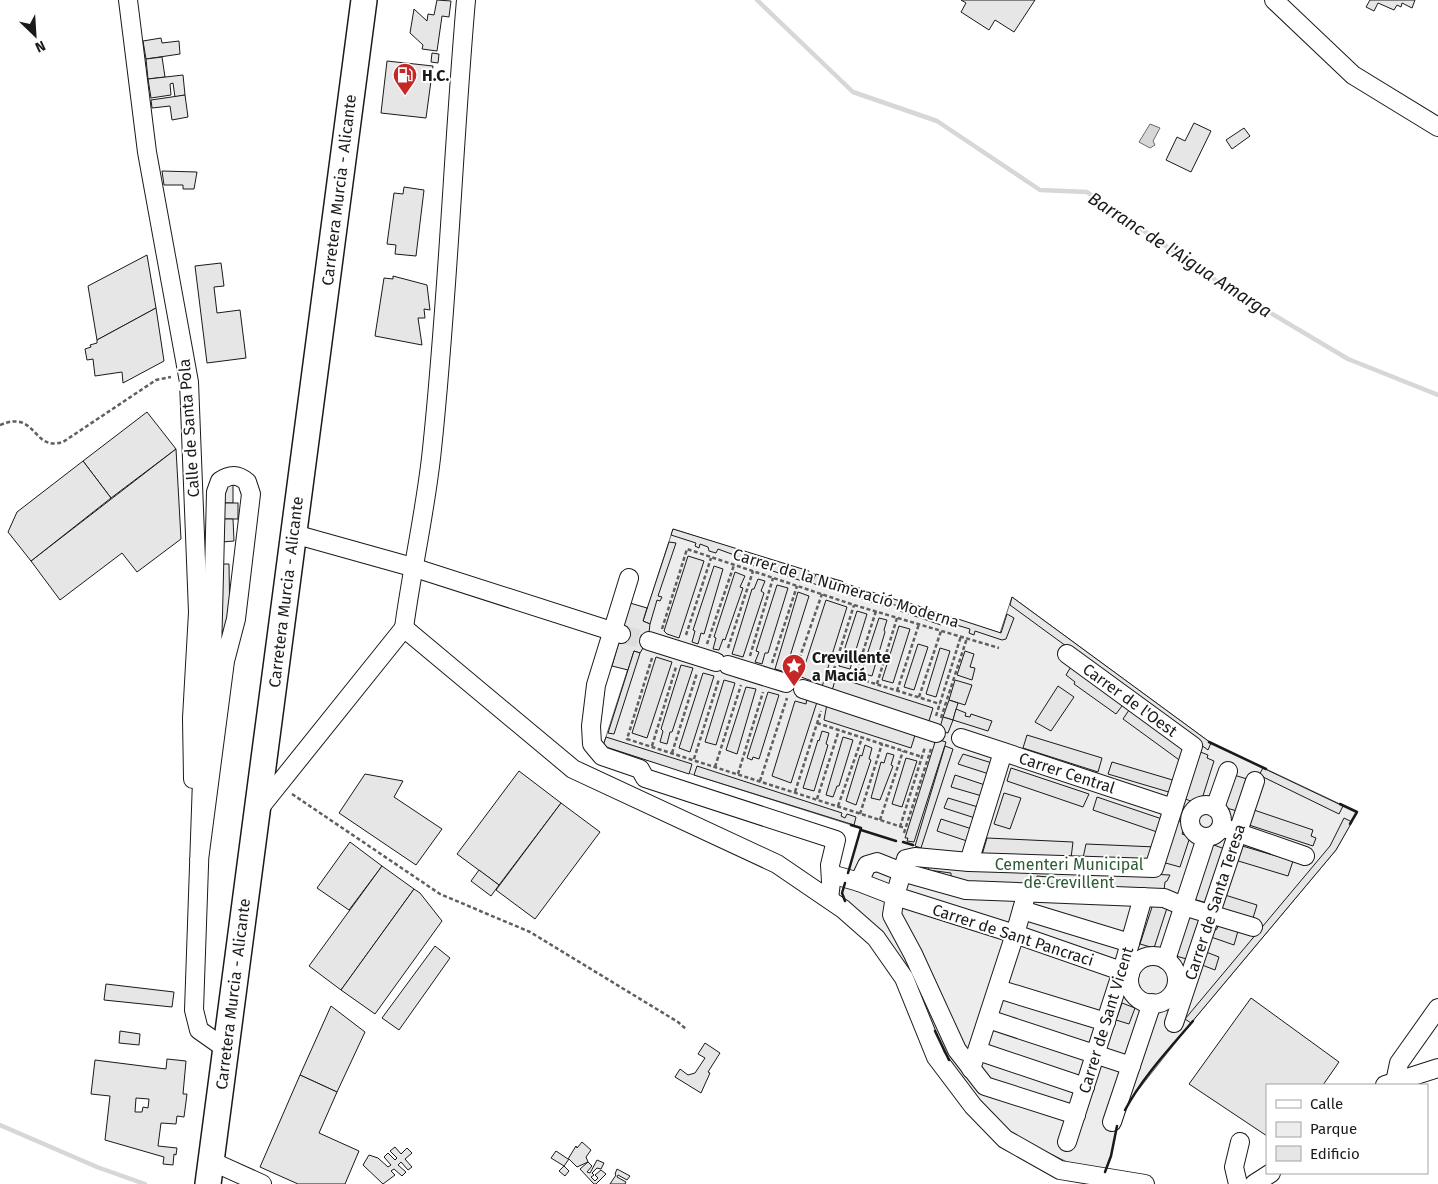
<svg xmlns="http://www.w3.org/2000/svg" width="1438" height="1184" font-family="'Fira Sans',sans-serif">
	<rect width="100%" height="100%" fill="#fff"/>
	<!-- green -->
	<polygon fill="#ededed" stroke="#6a6a6a" points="673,529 1000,633 1012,597 1211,743 1357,812 1336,850 1191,1023 1131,1099 1117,1127 1111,1156 1105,1172 1082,1169 1015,1137 981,1106 950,1063 902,960 856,909 844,900 842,893 861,828 603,746"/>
	<!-- water -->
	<polygon fill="#d7d7d7" stroke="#6a6a6a" points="1150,124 1160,128 1153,141 1155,145 1150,148 1139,142"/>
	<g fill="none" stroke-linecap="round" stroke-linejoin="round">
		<!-- stream -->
		<g stroke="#d7d7d7" stroke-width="4.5">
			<polyline points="757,0 853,92 937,121 1040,190 1087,192 1217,281 1348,359 1438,395"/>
			<polyline points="0,1125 97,1167 145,1184"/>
		</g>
	</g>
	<!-- building -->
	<g fill="#e6e6e6" stroke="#1a1a1a" fill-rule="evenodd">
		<polygon points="437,0 451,1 449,17 442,16 437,51 422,49 423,45 410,33 414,9 427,21 428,14 434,15"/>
		<polygon points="961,0 1035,0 1014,32 995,20 989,30 961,12 966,3"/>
		<polygon points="1370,0 1415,0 1412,8 1402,3 1401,7 1397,5 1394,10 1378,3 1374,11 1366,7"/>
		<polygon points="161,38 162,43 179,41 180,54 146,59 143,41"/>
		<polygon points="432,53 439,54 438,63 431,62"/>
		<polygon points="162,57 165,77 148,79 146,59"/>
		<polygon points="387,61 433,66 426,118 381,113"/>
		<polygon points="183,75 185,95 175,97 173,83 170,84 171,95 151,98 148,79"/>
		<polygon points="185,95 188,117 172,120 170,106 152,108 151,100"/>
		<polygon points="1194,123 1211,131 1191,172 1166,160 1177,137 1185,141"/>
		<polygon points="1244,128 1250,136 1232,149 1226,140"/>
		<polygon points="162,171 197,172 194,189 183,189 183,185 164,185"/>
		<polygon points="404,187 424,190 416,256 395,254 396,245 387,244 394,193 403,194"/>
		<polygon points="147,255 156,308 97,340 88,286"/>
		<polygon points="221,263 224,286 214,287 217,313 240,310 246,358 207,363 195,266"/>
		<polygon points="393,276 427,285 430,310 424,309 425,318 418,318 422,345 375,336 384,278 393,279"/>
		<polygon points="156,308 164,361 123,383 122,372 95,376 93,359 87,360 85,349 91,347 90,345 97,343 97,340"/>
		<polygon points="147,412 176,449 111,498 83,461"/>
		<polygon points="176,449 181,539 137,572 122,553 60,600 31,561"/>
		<polygon points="83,461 111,498 31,561 8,532 17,512"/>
		<polygon points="221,470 233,470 233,503 222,503"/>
		<rect x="222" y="503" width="16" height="16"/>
		<polygon points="222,519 233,519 234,541 222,542"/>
		<polygon points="673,529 809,571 807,578 803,577 802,581 764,568 765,563 756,561 754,566 748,563 748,558 742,557 741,561 737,560 737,556 718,549 716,553 709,551 708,547 700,544 699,548 695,546 696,543 671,535"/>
		<polygon points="669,542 676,543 658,596 662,597 660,601 657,600 650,624 643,621"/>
		<polygon points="688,556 704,561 679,638 667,634 664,631"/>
		<polygon points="218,564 229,564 230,626 226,635 218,635"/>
		<polygon points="714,566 723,569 704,634 701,633 698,644 692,642 695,631 693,630"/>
		<polygon points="735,572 745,576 740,587 743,588 725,640 723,639 719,650 713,649 716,638 714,637"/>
		<polygon points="816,574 829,578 827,584 825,583 823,587 812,583"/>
		<polygon points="758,579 765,581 761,591 764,593 743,657 732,654 752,589 754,589"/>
		<polygon points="840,582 900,601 899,606 891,604 890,608 837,591"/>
		<polygon points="777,585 788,588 768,653 765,653 762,664 755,662 759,652 756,651"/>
		<polygon points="798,592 809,596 785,672 775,669"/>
		<polygon points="1012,597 1211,743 1208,750 1010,605"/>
		<polygon points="826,600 847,607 821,690 811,687 812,681 801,677"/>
		<polygon points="903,601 1001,633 1007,614 1014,618 1006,639 1002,640 975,631 974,635 969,633 970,629 943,621 941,625 900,611"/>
		<polygon points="630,603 647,608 643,621 650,624 647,649 643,648 640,653 634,651 628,670 612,666"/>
		<polygon points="857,611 867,614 850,669 839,666"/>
		<polygon points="879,618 887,620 884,630 885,632 872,676 861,673"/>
		<polygon points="899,626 910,629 893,683 882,680"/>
		<polygon points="918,644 928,647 914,690 904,687"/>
		<polygon points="940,648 950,651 936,697 926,694"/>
		<polygon points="634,651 640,653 614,734 608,733"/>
		<polygon points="965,651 974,654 970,667 975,668 972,680 957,675"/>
		<polygon points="656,657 672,662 647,738 632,733"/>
		<polygon points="681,665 693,668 672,732 670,732 667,744 660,742 663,731 661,729"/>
		<polygon points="1072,665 1125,702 1116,714 1074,684 1075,682 1066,675"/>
		<polygon points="703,673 714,676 690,752 679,748"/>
		<polygon points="836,677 933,708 928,724 831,694"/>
		<polygon points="724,680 735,683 716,745 705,742"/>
		<polygon points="955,680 972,685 965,705 949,700"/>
		<polygon points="1058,686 1074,697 1051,731 1035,722"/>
		<polygon points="746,687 756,689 737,754 726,750"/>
		<polygon points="768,692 779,695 759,759 753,757 752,760 747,758"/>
		<polygon points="807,698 817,702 791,783 772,776 795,701 806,704"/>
		<polygon points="949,700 958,703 953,720 943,717"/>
		<polygon points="827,704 916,732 911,748 824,720"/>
		<polygon points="1131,707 1187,749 1182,762 1123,719"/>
		<polygon points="956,709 966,713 965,716 970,717 971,714 992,721 988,731 953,720"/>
		<polygon points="943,717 953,720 948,733 939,731"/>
		<polygon points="822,731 829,733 826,744 828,745 814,791 803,788 818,740 819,741"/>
		<polygon points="1027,735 1102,758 1098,772 1023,748"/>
		<polygon points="606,737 692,764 689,774 603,746"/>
		<polygon points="843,737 853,740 839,786 837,786 833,797 826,795"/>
		<polygon points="936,739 946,742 914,842 907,841 908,838 905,838"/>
		<polygon points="865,745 872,748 869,759 871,760 856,805 846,801 860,755 862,756"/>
		<polygon points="945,746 953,749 921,848 915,846"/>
		<polygon points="1198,751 1208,755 1207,758 1214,761 1201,802 1193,799 1193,802 1183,798"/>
		<polygon points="887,753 894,755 891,765 893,766 880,800 871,798 881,762 884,763"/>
		<polygon points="963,754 992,763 989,774 958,764"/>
		<polygon points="906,758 917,761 902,807 892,804"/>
		<polygon points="1112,762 1176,781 1172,793 1108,774"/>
		<polygon points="697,766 842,813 841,816 845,818 847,814 856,817 854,825 694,775"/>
		<polygon points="1011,768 1089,794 1083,807 1007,781"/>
		<polygon points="1263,768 1343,806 1339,814 1259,775"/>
		<polygon points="519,771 561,803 499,885 457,854"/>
		<polygon points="365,774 403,781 394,797 442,829 416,865 339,813"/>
		<polygon points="955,775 985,785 982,796 951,787"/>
		<polygon points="1234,775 1247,779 1237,811 1223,807"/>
		<polygon points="1004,793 1021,798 1010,829 994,824"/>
		<polygon points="1097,797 1165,820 1160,833 1093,810"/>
		<polygon points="948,798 978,807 975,818 944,808"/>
		<polygon points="561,803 600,832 535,919 496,890"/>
		<polygon points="1251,809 1313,830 1311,836 1316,838 1313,846 1246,824"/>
		<polygon points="1344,818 1352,822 1336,850 1191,1023 1185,1019 1330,846"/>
		<polygon points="941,819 972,829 967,841 937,831"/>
		<polygon points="1175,820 1186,823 1182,834 1190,837 1180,867 1162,862"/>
		<polygon points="987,838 1073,842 1071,858 982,855"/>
		<polygon points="350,842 382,866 349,910 317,888"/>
		<polygon points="1086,844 1156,847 1151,861 1083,858"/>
		<polygon points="1211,844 1225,849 1207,903 1193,899"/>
		<polygon points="1239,845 1293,861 1288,876 1235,860"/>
		<polygon points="929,864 1170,875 1167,881 1165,882 1164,890 1048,884 1048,877 1037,876 1036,884 951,881 951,873 928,870"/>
		<polygon points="382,866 414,889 341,990 309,966"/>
		<polygon points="479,870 499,885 491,896 471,881"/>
		<polygon points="414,889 420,893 442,921 375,1014 341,990"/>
		<polygon points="1225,895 1257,905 1253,918 1220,908"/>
		<polygon points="1153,904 1167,908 1154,948 1140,944"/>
		<polygon points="1189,915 1203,919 1190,960 1176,956"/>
		<polygon points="1219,925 1238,931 1234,945 1211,937 1212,929 1216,930"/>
		<polygon points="435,946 450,958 399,1030 382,1018"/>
		<polygon points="1206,952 1219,957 1215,970 1202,965"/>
		<polygon points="106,984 174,992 172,1007 104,1000"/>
		<polygon points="1251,998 1339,1062 1323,1085 1267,1085 1267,1136 1189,1084"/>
		<polygon points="1122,1003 1135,1008 1129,1024 1116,1020"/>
		<polygon points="331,1006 365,1032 337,1092 300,1075"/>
		<polygon points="120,1031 140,1034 139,1045 119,1043"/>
		<polygon points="705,1043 720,1053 708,1072 710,1073 701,1093 675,1077 680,1069 688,1075 695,1073 705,1058 698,1054"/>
		<path d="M167,1059L186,1061L183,1094H187L184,1117L177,1116L176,1124L161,1123L158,1146L177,1148L176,1155L174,1154L173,1165L163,1164L164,1157L105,1140L110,1096L91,1094L95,1060L166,1069ZM136,1098L149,1099L148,1108L143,1107L142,1112H135Z"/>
		<polygon points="300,1075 337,1092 319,1133 359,1151 345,1184 298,1184 260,1167"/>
		<polygon points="582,1142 591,1150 586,1157 588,1162 577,1167 569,1159 564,1166 569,1171 565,1176 559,1171 564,1166 551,1158 556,1151 568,1159 576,1146 577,1148"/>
		<polygon points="395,1147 401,1154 407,1148 412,1153 405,1159 412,1167 408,1170 401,1162 398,1165 406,1172 402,1176 394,1169 391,1171 395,1175 383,1184 363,1165 369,1155 378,1158 388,1167 391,1165 384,1157 388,1153 395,1160 397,1158 390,1151"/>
		<polygon points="597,1160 604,1163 601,1169 597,1168 592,1173 594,1175 591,1177 595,1181 598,1178 595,1175 601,1170 606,1174 596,1184 594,1184 580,1169 588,1162 592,1166 587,1172 590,1173"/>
		<polygon points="617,1169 630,1176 627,1180 618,1175 617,1177 626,1182 625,1184 610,1184 616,1175 615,1174"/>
	</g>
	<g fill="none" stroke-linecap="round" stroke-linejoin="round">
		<!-- minor-tunnel -->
		<polyline stroke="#ddd" stroke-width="18" stroke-dasharray="18 9" stroke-linecap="butt" points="621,634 649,641"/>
		<defs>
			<g id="minor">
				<polyline points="128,0 147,152 189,382 198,612 192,718 193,779"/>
				<polyline points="1274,0 1353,75 1438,127"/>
				<polyline points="294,534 412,567 621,634"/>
				<polyline points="629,578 596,685 591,726 592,744 602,756 640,769 645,778 836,840 830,865 831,882 829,899"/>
				<path d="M404,628C412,568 426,509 432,449C448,299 453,149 466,0"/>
				<polyline points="649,641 716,662"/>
				<polyline points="1067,654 1193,746 1154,868 969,862 915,857 906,859 895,896 892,915 913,954 957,1050 985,1086 1076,1115"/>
				<polyline points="728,665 786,683"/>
				<polyline points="803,689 936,733"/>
				<polyline points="961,738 1173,808"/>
				<circle cx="1206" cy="821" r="16"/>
				<polyline points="1215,808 1228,771"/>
				<polyline points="258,810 404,628 573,769 777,864 843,909 876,938 904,978 936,1057 973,1106 1005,1139 1060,1170 1145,1184"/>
				<polyline points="1227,829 1305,856"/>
				<path d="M199,860L225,661L236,619L251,494L247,482C238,474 230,474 220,481L216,492L212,655L202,780L194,1010L199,1030L226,1049"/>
				<polyline points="969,862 1003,752"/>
				<polyline points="831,874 859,882 895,896 1015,934 1130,974"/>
				<polyline points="859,882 867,865 877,862 902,872 966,890 1164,898 1183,906 1253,927"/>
				<polyline points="1022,910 1130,943"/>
				<circle cx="1153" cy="980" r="24"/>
				<polyline points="1166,960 1206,838"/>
				<polyline points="998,989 1106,1022"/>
				<polyline points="988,1019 1131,1066"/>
				<polyline points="1174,1023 1255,781"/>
				<polyline points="978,1051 1085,1087"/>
				<polyline points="971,1069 1015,934 1027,892"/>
				<polyline points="1395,1082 1399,1063 1438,1008"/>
				<polyline points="1385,1085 1438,1068"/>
				<polyline points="1112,1122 1152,1003"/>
				<polyline points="1067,1142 1122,971 1143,897"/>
				<polyline points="211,1161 262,1184"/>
				<polyline points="1238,1184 1234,1167 1240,1142"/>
				<polyline points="1254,1184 1271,1173"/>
			</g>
			<polyline id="highway" points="208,1184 364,0"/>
		</defs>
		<!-- minor casing -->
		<use href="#minor" stroke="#1a1a1a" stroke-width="20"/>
		<!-- highway casing -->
		<use href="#highway" stroke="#1a1a1a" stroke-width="28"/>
		<!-- path -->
		<g stroke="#5f5f5f" stroke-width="2.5" stroke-dasharray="4 2.5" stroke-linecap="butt">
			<path d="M0,425C37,409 32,452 63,442L156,380L171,377"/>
			<polyline points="662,629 687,549 854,605 999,648"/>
			<polyline points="686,635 711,558"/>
			<polyline points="707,644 734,565"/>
			<polyline points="728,648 753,571"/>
			<polyline points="750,656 773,578"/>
			<polyline points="652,658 627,739 905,828"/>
			<polyline points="772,663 797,586"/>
			<polyline points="795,671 822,594"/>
			<polyline points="834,671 940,704"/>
			<polyline points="855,677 876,611"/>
			<polyline points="830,682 854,605"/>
			<polyline points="877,684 897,618"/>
			<polyline points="897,691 919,624"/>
			<polyline points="919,697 941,631"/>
			<polyline points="936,716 961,636"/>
			<polyline points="941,718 967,638"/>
			<polyline points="817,723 922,757"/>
			<polyline points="652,746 676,667"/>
			<polyline points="672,753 697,673"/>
			<polyline points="694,759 719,679"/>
			<polyline points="715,767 741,685"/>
			<polyline points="738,774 763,692"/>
			<polyline points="760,781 787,698"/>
			<polyline points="795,792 821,711"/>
			<polyline points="292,794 440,894 530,932 678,1022 687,1030"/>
			<polyline points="817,799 839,730"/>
			<polyline points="838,806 862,738"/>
			<polyline points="860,814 882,744"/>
			<polyline points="880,820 903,751"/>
			<polyline points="900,827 925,747"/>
			<polyline points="904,833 931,749"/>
		</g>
		<!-- minor -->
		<use href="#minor" stroke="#fff" stroke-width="18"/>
		<!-- highway -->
		<use href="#highway" stroke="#fff" stroke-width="25"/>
		<!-- wall -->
		<g stroke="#1a1a1a" stroke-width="2.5">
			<polyline points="828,578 842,582"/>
			<polyline points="1209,742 1266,769"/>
			<polyline points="1340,804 1357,812 1350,824"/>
			<polyline points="861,830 896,841"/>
			<polyline points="903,842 913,845"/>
			<polyline points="848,873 861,828 851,825"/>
			<polyline points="845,883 842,893 845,901"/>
			<polyline points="935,1031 949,1060"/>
			<path d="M1125,1110C1142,1078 1169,1049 1193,1021"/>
			<polyline points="1105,1172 1111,1156 1117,1126"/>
		</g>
	</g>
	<!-- icons -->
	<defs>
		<symbol id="fuel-pin" viewBox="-11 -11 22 30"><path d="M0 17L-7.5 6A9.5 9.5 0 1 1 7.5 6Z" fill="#c62828" stroke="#fff"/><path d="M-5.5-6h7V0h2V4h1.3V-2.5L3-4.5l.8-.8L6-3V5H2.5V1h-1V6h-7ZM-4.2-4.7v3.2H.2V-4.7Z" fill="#fff"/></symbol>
		<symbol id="sight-pin" viewBox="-11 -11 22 30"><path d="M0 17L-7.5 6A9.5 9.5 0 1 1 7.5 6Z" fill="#c62828" stroke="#fff"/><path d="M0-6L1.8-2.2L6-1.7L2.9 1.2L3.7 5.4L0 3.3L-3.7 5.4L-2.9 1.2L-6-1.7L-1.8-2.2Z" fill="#fff"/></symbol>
	</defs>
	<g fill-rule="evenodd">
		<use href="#fuel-pin" x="391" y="61" width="28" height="38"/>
		<use href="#sight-pin" x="780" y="652" width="28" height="38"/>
	</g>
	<g text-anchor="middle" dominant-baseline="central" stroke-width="4" stroke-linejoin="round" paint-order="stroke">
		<!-- poi labels -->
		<g font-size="16" font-weight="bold" fill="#1a1a1a" stroke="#fff" text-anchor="start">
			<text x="422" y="75">H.C.</text>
			<text x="812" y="657">Crevillente<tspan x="812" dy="18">a Maciá</tspan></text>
		</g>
		<!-- street labels -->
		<g font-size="16" fill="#1a1a1a" stroke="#fff">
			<text transform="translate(339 190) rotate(-83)">Carretera Murcia - Alicante</text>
			<text transform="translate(189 428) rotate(-94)">Calle de Santa Pola</text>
			<text transform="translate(846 588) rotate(17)">Carrer de la Numeració Moderna</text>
			<text transform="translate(286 592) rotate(-83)">Carretera Murcia - Alicante</text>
			<text transform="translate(1130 700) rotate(36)">Carrer de l'Oest</text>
			<text transform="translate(1067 773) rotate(18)">Carrer Central</text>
			<text transform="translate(1215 902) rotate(-72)">Carrer de Santa Teresa</text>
			<text transform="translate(1013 935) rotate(18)">Carrer de Sant Pancraci</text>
			<text transform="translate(233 994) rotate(-83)">Carretera Murcia - Alicante</text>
			<text transform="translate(1106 1020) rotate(-73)">Carrer de Sant Vicent</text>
		</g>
		<!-- park labels -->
		<g font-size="16" fill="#2b5a34" stroke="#fff">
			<text x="1069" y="864">Cementeri Municipal<tspan x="1069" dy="18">de Crevillent</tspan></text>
		</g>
		<!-- water labels -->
		<g font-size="18" font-style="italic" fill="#1a1a1a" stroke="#fff">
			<text transform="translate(1180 255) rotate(33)">Barranc de l'Aigua Amarga</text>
		</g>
	</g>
	<!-- legend -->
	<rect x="1266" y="1084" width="162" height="90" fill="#ffffff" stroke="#a3a3a3"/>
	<rect x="1276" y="1100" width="25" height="8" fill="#ffffff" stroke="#a3a3a3"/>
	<text x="1310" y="1109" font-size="15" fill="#1a1a1a">Calle</text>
	<rect x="1276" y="1122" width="25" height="15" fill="#ededed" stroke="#a3a3a3"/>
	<text x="1310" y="1134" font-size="15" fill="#1a1a1a">Parque</text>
	<rect x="1276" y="1146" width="25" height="15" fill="#e6e6e6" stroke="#a3a3a3"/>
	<text x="1310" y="1159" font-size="15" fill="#1a1a1a">Edificio</text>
	<!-- north arrow -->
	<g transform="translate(35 35) rotate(155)" stroke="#ffffff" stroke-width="4" paint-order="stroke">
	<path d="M0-4L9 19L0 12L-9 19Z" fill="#1a1a1a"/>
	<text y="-8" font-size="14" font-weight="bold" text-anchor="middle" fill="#1a1a1a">N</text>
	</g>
</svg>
